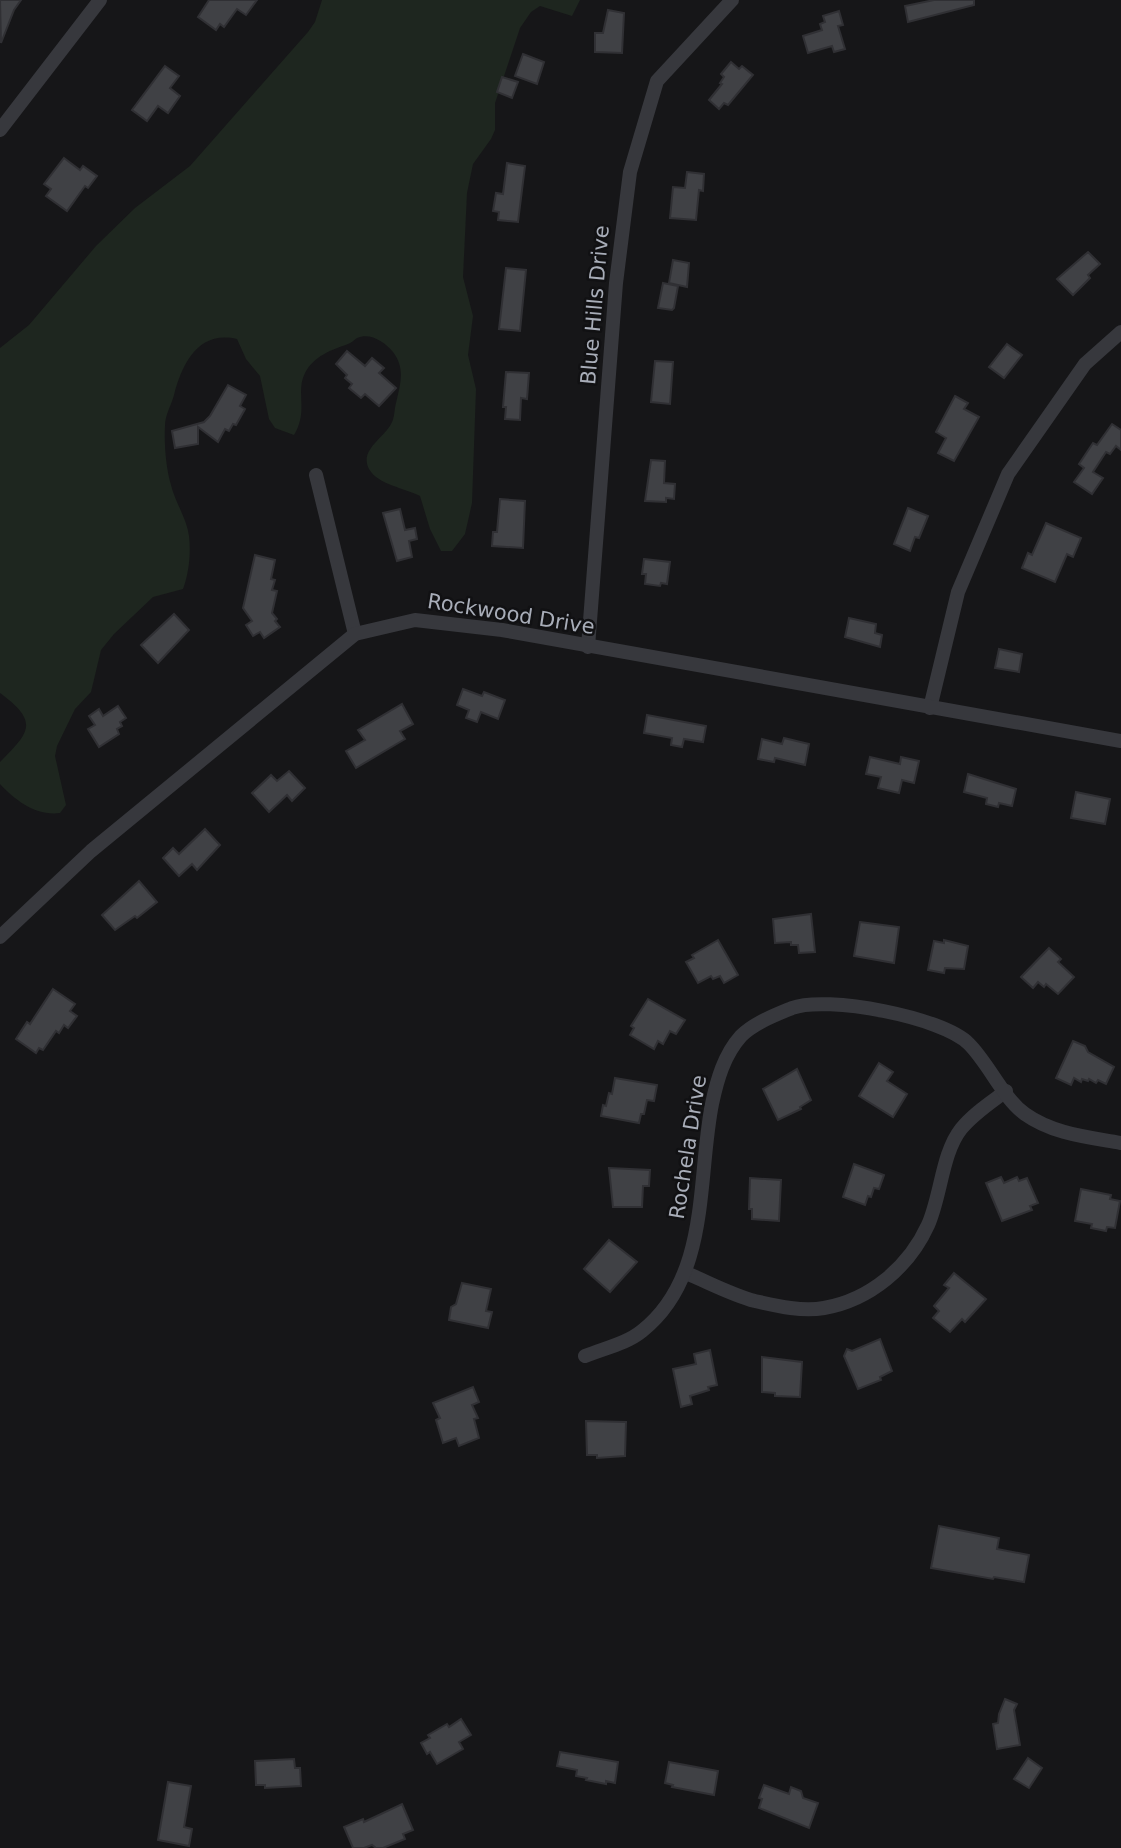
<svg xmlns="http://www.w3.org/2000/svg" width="1121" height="1848" font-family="'DejaVu Sans',sans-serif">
	<rect width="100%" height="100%" fill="#161618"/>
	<!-- green -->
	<path fill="#1e261f" d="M322,0H580L572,16L540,6L531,12L520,28L495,103V130L491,139L473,164L467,193L463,277L473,316L468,355L476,389L472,503L465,534L452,551H441L430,529L420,496C405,488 378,485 369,469C359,450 384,438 391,424C395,417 394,410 396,403C400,385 406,369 393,352C385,342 370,332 357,338C354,340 351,343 348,344C331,350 314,356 305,373C295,393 309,410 294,435L275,428L269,419L260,376L246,359L237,339C198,330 182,364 174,395C171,406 165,415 165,426C164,445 166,468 171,485C175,502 187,519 189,536C191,553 189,573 183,589L153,597L114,634L101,650L91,692L75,709L57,746L55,756L66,805L60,813C36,816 16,801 0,784V762C28,733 41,723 0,693V348L29,325L96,246L135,208L190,166L308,32L315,22Z"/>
	<!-- building -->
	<g fill="#404145" stroke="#303034" stroke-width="2">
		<polygon points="0,0 21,0 14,10 1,43"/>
		<polygon points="209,0 257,0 246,15 237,9 224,27 220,24 216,30 198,17"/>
		<polygon points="934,0 974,0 974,5 908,22 905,6"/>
		<polygon points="608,10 624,13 622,53 595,52 595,33 603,33"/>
		<polygon points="839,11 843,25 838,26 845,49 834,52 832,46 808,53 803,36 822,30 820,24 825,22 823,16"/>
		<polygon points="523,54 544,62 537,84 515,76"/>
		<polygon points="731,62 739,69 742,66 753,75 728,105 724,103 719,109 709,100 722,84 720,83 724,77 721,74"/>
		<polygon points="165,66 179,76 170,88 180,96 168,113 158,106 147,121 132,110"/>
		<polygon points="502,77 518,82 512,98 497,92"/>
		<polygon points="64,158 80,170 83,166 97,176 88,188 85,186 67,211 46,196 51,189 44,184"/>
		<polygon points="507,163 525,166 518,222 498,220 499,212 493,211 496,193 503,194"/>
		<polygon points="687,172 704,174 703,191 699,190 696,220 670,218 673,187 685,188"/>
		<polygon points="1088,252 1100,264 1088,275 1090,278 1073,295 1057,279"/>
		<polygon points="673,260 689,263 687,287 669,283"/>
		<polygon points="506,268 526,270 520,331 499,329"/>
		<polygon points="663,283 678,286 674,308 672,310 658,308"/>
		<polygon points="1007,344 1022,355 1004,378 989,367"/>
		<polygon points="347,351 365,366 372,358 384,368 379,373 396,388 379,406 365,394 361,398 349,388 352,384 345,378 347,375 336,364"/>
		<polygon points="655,361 673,362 670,404 651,402"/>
		<polygon points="506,372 529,373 527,399 521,398 520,420 505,419 506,407 503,407"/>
		<polygon points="228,385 246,395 240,406 245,409 236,425 233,424 229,431 225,429 218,442 198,427 198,444 175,448 172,431 204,422 210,416"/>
		<polygon points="955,396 968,403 964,409 979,417 954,461 938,453 946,438 936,432"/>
		<polygon points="1112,424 1121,430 1121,450 1116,446 1110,454 1106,452 1093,472 1103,478 1092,494 1074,482 1084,468 1079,464 1093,443 1097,445"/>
		<polygon points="651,460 665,461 664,483 675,484 674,499 666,498 666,502 645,501"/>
		<polygon points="500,499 525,501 523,548 492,546 493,532 497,532"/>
		<polygon points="908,508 928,516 919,538 915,537 910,551 894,544"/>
		<polygon points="400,509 405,530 415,528 417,539 409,541 412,557 397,561 383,513"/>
		<polygon points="1046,523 1081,538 1073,557 1067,554 1055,582 1022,568 1028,553 1032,555"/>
		<polygon points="255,555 275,560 271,579 275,580 272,590 277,591 272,613 277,619 275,621 280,627 264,638 260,632 253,636 246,625 252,621 243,608"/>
		<polygon points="644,559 670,562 667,584 661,583 660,586 645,584 646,574 642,574"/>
		<polygon points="174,614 189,630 158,663 141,645"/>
		<polygon points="849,618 876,624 875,633 882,635 880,647 845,637"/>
		<polygon points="999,649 1022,654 1019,672 995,668"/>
		<polygon points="463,689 482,696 484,692 505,700 498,719 481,712 477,722 466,718 469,710 457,705"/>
		<polygon points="402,704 413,724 400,731 405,739 356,768 346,751 365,740 358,730"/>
		<polygon points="118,706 126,718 120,722 122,726 117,729 119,734 99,747 88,729 95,725 89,716 99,709 103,716"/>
		<polygon points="647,715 706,726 703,742 684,739 682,747 671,745 672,738 644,733"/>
		<polygon points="784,738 809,744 805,765 775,758 774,762 758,759 762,739 782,744"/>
		<polygon points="870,757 900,764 901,757 919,761 914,783 902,780 899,793 878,788 881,777 866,774"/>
		<polygon points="289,771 305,788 292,801 287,795 269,812 252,793 271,775 277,781"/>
		<polygon points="968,774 1016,789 1012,806 999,803 998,807 986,804 987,798 964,792"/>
		<polygon points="1076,792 1110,799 1105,824 1071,818"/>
		<polygon points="205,829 220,845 197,870 192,864 179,876 163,858 173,848 179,854"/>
		<polygon points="139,881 157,902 137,918 135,916 115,930 102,915"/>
		<polygon points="811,914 815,952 799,953 798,945 791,945 791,942 775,943 773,919"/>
		<polygon points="860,922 899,927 894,963 854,956"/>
		<polygon points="718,940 738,975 724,983 720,976 713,979 711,976 698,983 686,962 694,958 692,955"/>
		<polygon points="944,940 968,946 964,969 945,968 944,973 928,970 934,941 944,943"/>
		<polygon points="1049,948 1061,959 1058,962 1074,977 1058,994 1046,984 1044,987 1038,982 1033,988 1021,977"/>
		<polygon points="53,989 75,1004 70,1011 77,1016 68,1028 64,1025 59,1033 56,1031 43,1050 39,1048 36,1053 16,1039 27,1022 30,1024"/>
		<polygon points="648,999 685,1020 676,1034 670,1031 663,1044 658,1041 654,1049 630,1035 634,1028 631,1026"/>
		<polygon points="1073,1041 1085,1046 1088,1052 1114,1067 1106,1084 1098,1080 1096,1083 1089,1079 1088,1081 1082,1079 1081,1082 1074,1078 1071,1085 1056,1078"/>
		<polygon points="879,1063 893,1072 887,1081 907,1094 893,1117 859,1096"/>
		<polygon points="797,1069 811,1100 800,1107 801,1109 778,1120 763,1089"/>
		<polygon points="615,1078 657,1085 654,1101 647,1100 644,1114 641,1114 639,1123 601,1116 603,1105 606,1106 609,1093 612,1094"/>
		<polygon points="854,1164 884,1175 879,1189 874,1188 871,1197 868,1196 865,1205 843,1197"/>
		<polygon points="609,1168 650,1170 649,1186 643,1186 642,1207 613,1207"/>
		<polygon points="1001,1177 1004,1183 1017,1177 1019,1181 1027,1178 1038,1203 1030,1206 1032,1210 1002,1221 986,1183"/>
		<polygon points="750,1178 781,1180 779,1221 752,1219 752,1209 749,1209"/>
		<polygon points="1081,1189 1111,1195 1110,1199 1120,1201 1115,1228 1107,1227 1106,1231 1091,1228 1092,1224 1075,1221"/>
		<polygon points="609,1240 637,1262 610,1292 584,1269"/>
		<polygon points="954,1273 986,1299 965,1322 962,1319 950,1332 933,1318 939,1311 934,1306 949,1288 944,1285"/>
		<polygon points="462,1283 491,1289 486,1311 492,1312 488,1328 449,1320 451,1307 456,1304"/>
		<polygon points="880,1339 892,1371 880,1377 881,1380 858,1389 844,1356 847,1349 852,1351"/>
		<polygon points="710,1350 717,1385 708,1387 709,1390 690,1396 692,1404 681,1407 673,1369 696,1364 694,1354"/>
		<polygon points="762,1357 802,1362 800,1397 775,1396 775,1393 762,1392"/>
		<polygon points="473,1387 479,1402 472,1405 478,1418 474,1419 479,1438 459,1446 456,1438 443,1443 436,1420 440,1418 433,1403"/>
		<polygon points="586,1421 626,1422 625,1456 597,1458 597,1455 587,1455"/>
		<polygon points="939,1526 999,1538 997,1549 1029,1555 1024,1582 994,1577 993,1579 931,1568"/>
		<polygon points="1005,1699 1017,1704 1014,1710 1020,1745 997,1749 993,1724 998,1723 999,1714"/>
		<polygon points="461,1719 471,1735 459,1742 463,1749 437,1764 430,1752 427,1754 421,1743 430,1738 428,1735 447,1724 449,1727"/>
		<polygon points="560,1752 618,1762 615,1783 606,1781 606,1784 586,1780 587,1778 576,1776 577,1770 557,1766"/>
		<polygon points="1028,1758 1042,1768 1029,1788 1014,1779"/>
		<polygon points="294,1759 295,1768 300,1768 301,1786 265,1788 265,1785 256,1785 255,1761"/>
		<polygon points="669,1762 718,1771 714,1795 672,1787 673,1785 665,1783"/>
		<polygon points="168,1782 191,1786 184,1827 192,1829 189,1846 158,1840"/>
		<polygon points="764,1785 789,1794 791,1787 801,1791 803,1798 818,1803 809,1828 759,1808 762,1799 759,1798"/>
		<polygon points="402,1804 413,1830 403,1834 405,1839 383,1848 376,1848 372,1845 364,1848 353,1848 344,1827 363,1819 364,1822"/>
	</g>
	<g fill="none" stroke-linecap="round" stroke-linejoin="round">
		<!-- minor -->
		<g stroke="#37383d" stroke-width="14">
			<polyline points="0,130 100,0"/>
			<polyline points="316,475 355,634"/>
			<polyline points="588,647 616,283 630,172 657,81 732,0"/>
			<polyline points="930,708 958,592 1008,474 1085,364 1121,332"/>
			<polyline points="0,937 91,851 355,634 415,620 502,630 1121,741"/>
			<path d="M686,1273C708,1282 732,1295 755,1301C777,1306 802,1312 824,1308C870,1300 909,1267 928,1225C941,1196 942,1153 961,1129C973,1114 990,1103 1006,1091"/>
			<path d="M585,1356C604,1348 626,1344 642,1331C710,1277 697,1180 712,1104C717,1080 724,1055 741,1036C754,1023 775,1015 792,1008C826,995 943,1017 969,1044C989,1064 1003,1098 1025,1114C1053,1134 1088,1137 1121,1143"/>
		</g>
	</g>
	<g text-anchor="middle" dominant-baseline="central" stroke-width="5" stroke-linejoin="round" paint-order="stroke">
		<!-- street labels -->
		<g font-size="21" fill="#a8adb8" stroke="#111113">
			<text transform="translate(595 305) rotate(-85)">Blue Hills Drive</text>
			<text transform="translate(511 614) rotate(9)">Rockwood Drive</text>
			<text transform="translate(688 1147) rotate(-81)">Rochela Drive</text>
		</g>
	</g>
</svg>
